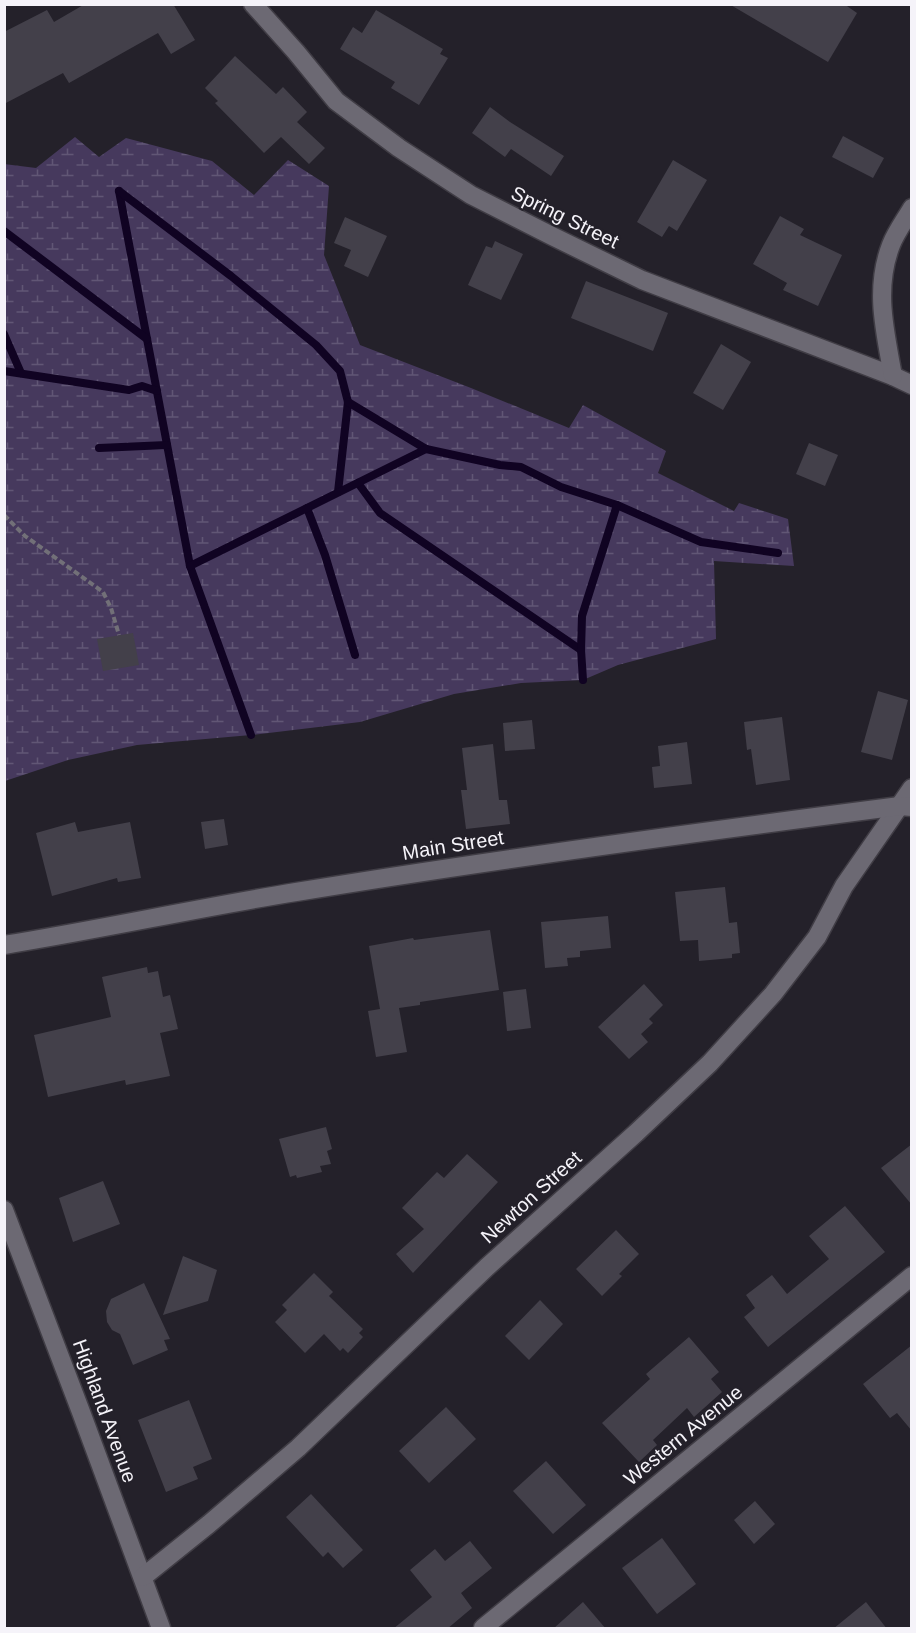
<svg xmlns="http://www.w3.org/2000/svg" width="916" height="1633" font-family="Helvetica,sans-serif">
	<defs>
		<pattern id="wetland-marsh" width="20" height="14" patternUnits="userSpaceOnUse" patternTransform="scale(1.5)"><rect width="20" height="14" fill="#46395d"/><path d="M1 5h8M5 5V1M11 12h8M15 12V8" fill="none" stroke="#615675"/></pattern>
	</defs>
	<rect width="100%" height="100%" fill="#24212a"/>
	<!-- wetland -->
	<polygon fill="url(#wetland-marsh)" points="75,137 99,157 126,138 212,161 254,195 288,160 329,186 324,255 360,345 471,388 569,428 583,405 666,451 658,473 734,511 739,503 788,519 794,566 714,561 716,639 618,665 583,680 521,683 454,694 360,722 251,735 137,745 68,760 5,781 4,164 36,168"/>
	<g fill="none" stroke-linecap="round" stroke-linejoin="round">
		<!-- stream -->
		<g stroke="#100322" stroke-width="8">
			<polyline points="119,191 190,566 251,735"/>
			<polyline points="119,191 231,276 316,345 340,371 348,402 338,492"/>
			<polyline points="4,231 147,339"/>
			<polyline points="4,334 21,373"/>
			<polyline points="4,371 129,390 142,386 157,391"/>
			<polyline points="348,402 426,449 500,465 521,467 561,487 617,505 701,542 778,553"/>
			<polyline points="99,448 167,445"/>
			<polyline points="358,483 380,513 581,650"/>
			<polyline points="307,508 325,555 355,655"/>
			<polyline points="190,566 426,449"/>
			<polyline points="583,680 581,650 582,616 617,505"/>
		</g>
	</g>
	<!-- building -->
	<g fill="#43404a">
		<polygon points="85,4 173,4 195,40 171,54 158,33 69,83 63,73 4,104 4,32 47,10 54,22"/>
		<polygon points="729,4 844,4 857,13 828,62"/>
		<polygon points="376,10 443,49 440,54 448,58 419,105 391,88 395,82 340,49 353,27 362,33"/>
		<polygon points="235,56 276,94 283,87 307,112 297,122 325,148 309,164 281,137 264,153 215,103 218,101 205,88"/>
		<polygon points="490,107 510,122 564,156 551,176 511,149 505,157 472,133"/>
		<polygon points="843,136 884,158 873,178 832,157"/>
		<polygon points="673,160 707,180 677,231 669,226 662,237 637,222"/>
		<polygon points="780,216 804,229 800,235 842,255 818,306 783,290 787,283 753,264"/>
		<polygon points="345,217 387,236 368,277 344,266 351,250 334,243"/>
		<polygon points="495,241 523,254 501,300 468,285 486,246 492,248"/>
		<polygon points="586,281 668,313 653,351 571,318"/>
		<polygon points="721,344 751,362 723,410 693,393"/>
		<polygon points="809,443 838,455 825,486 796,474"/>
		<polygon points="133,633 139,665 103,671 97,639"/>
		<polygon points="878,691 908,700 892,760 861,752"/>
		<polygon points="782,717 790,780 756,785 751,749 747,750 744,722"/>
		<polygon points="532,720 535,749 505,751 503,723"/>
		<polygon points="687,742 692,784 654,788 652,767 660,766 658,746"/>
		<polygon points="493,744 499,800 507,800 510,824 466,829 461,790 467,790 462,748"/>
		<polygon points="224,819 228,845 205,849 201,822"/>
		<polygon points="75,822 78,832 130,822 141,878 118,882 117,878 52,896 36,833"/>
		<polygon points="725,887 729,923 737,922 740,953 732,954 732,958 699,961 698,940 680,941 675,892"/>
		<polygon points="608,916 611,948 580,951 580,957 567,958 568,966 545,968 541,922"/>
		<polygon points="490,930 499,990 420,1002 420,1005 399,1008 407,1052 376,1057 368,1011 380,1009 369,946 413,938 414,940"/>
		<polygon points="147,967 148,973 158,971 163,997 170,995 178,1029 160,1033 170,1076 126,1085 125,1080 48,1097 34,1035 111,1017 102,977"/>
		<polygon points="644,984 663,1005 649,1019 653,1023 641,1034 648,1042 629,1059 598,1027"/>
		<polygon points="526,989 531,1028 507,1031 503,992"/>
		<polygon points="326,1127 332,1149 327,1151 331,1164 320,1166 322,1172 297,1178 296,1175 290,1177 279,1139"/>
		<polygon points="912,1144 912,1205 881,1168"/>
		<polygon points="467,1154 498,1182 413,1273 396,1254 424,1229 402,1208 437,1172 444,1178"/>
		<polygon points="103,1181 120,1224 73,1242 59,1198"/>
		<polygon points="845,1206 885,1252 768,1347 744,1317 755,1308 746,1295 772,1275 787,1294 829,1259 809,1236"/>
		<polygon points="616,1230 639,1254 619,1274 622,1276 602,1296 576,1269"/>
		<polygon points="183,1256 217,1270 208,1301 163,1315"/>
		<polygon points="314,1273 333,1292 329,1296 363,1329 359,1333 363,1337 348,1353 343,1348 340,1351 324,1334 305,1353 275,1322 287,1310 282,1305"/>
		<polygon points="144,1283 170,1339 164,1340 168,1350 133,1365 120,1334 112,1330 107,1322 106,1311 111,1299"/>
		<polygon points="540,1300 563,1324 529,1360 505,1336"/>
		<polygon points="689,1337 719,1372 711,1379 722,1392 694,1417 687,1408 653,1440 657,1445 639,1462 602,1423 650,1379 646,1374"/>
		<polygon points="912,1345 912,1431 897,1413 890,1418 863,1384"/>
		<polygon points="189,1400 212,1459 193,1467 198,1479 166,1492 138,1420"/>
		<polygon points="446,1407 476,1439 429,1483 399,1451"/>
		<polygon points="546,1461 586,1505 553,1534 513,1491"/>
		<polygon points="311,1494 363,1550 343,1568 328,1552 323,1557 286,1517"/>
		<polygon points="755,1501 775,1524 754,1544 734,1520"/>
		<polygon points="662,1538 696,1584 657,1614 622,1568"/>
		<polygon points="470,1541 492,1568 461,1593 472,1608 447,1629 393,1629 432,1597 410,1570 435,1549 445,1561"/>
		<polygon points="583,1602 606,1629 553,1629"/>
		<polygon points="866,1602 887,1629 833,1629"/>
	</g>
	<g fill="none" stroke-linecap="round" stroke-linejoin="round">
		<defs>
			<g id="street">
				<polyline points="253,4 296,52 336,101 399,148 471,195 552,236 642,280 893,376 912,385"/>
				<path d="M893,376C885,331 874,289 891,245C896,232 905,220 912,208"/>
				<polyline points="4,1210 81,1412 161,1628"/>
				<polyline points="143,1577 209,1524 298,1448 487,1267 636,1133 710,1063 773,994 817,937 844,886 912,788"/>
				<polyline points="483,1628 912,1276"/>
			</g>
			<path id="secondary" d="M4,945C102,929 198,908 296,892C496,859 698,832 900,806L912,807"/>
		</defs>
		<!-- street casing -->
		<use href="#street" stroke="#403d45" stroke-width="21"/>
		<!-- secondary casing -->
		<use href="#secondary" stroke="#403d45" stroke-width="21"/>
		<!-- path -->
		<polyline stroke="#727078" stroke-width="4" stroke-dasharray="6 3" stroke-linecap="butt" points="4,515 25,536 103,592 111,608 119,635"/>
		<!-- street -->
		<use href="#street" stroke="#6c6973" stroke-width="18"/>
		<!-- secondary -->
		<use href="#secondary" stroke="#6c6973" stroke-width="18"/>
	</g>
	<g text-anchor="middle" dominant-baseline="central" stroke-width="4.5" stroke-linejoin="round" paint-order="stroke">
		<!-- street labels -->
		<g font-size="20" fill="#f5f3f9" stroke="#24212a">
			<text transform="translate(565 217) rotate(26)">Spring Street</text>
			<text transform="translate(453 845) rotate(-9)">Main Street</text>
			<text transform="translate(531 1197) rotate(-42)">Newton Street</text>
			<text transform="translate(105 1411) rotate(70)">Highland Avenue</text>
			<text transform="translate(683 1435) rotate(-39)">Western Avenue</text>
		</g>
	</g>
	<!-- border -->
	<rect width="916" height="1633" fill="none" stroke="#f5f3f9" stroke-width="12"/>
</svg>
